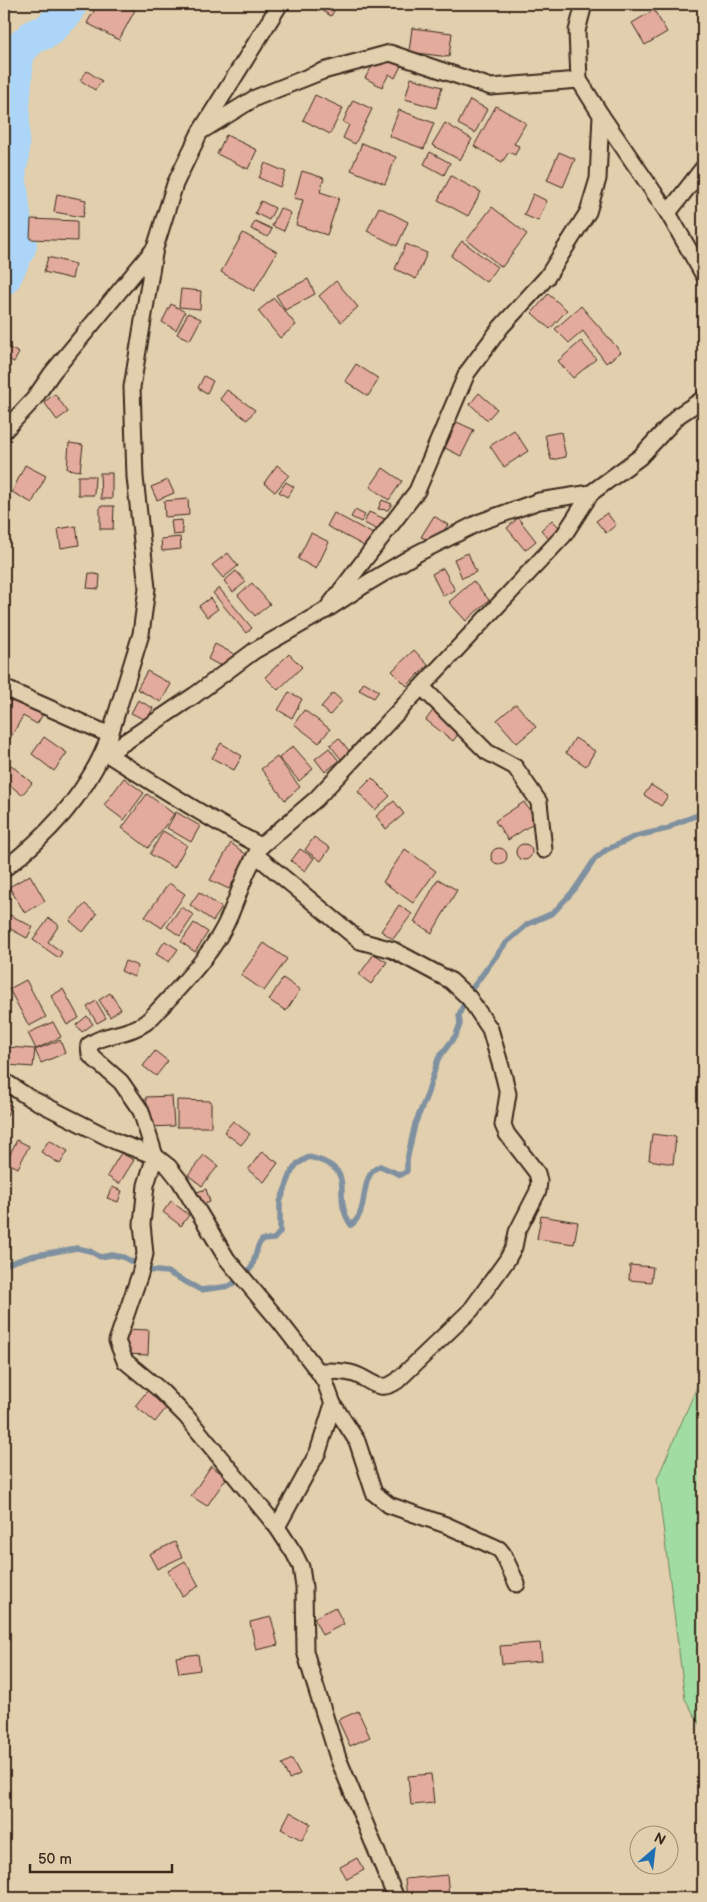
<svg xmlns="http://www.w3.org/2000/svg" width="707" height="1902" font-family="'Balsamiq Sans',sans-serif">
	<rect width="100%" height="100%" fill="#e2cfad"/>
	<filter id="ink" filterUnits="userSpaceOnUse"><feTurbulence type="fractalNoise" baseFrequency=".02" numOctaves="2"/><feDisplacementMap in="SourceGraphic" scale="10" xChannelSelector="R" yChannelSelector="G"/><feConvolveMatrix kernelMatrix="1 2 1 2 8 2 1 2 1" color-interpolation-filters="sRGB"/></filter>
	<g filter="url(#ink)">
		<!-- green -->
		<polygon fill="#a1dda3" stroke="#6e8460" points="703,1373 703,1730 685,1699 657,1479"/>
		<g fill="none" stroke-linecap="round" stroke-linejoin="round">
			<!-- stream -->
			<path stroke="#7f91a0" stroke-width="5.5" d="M4,1265L31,1256L77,1248L90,1251L100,1257L112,1255L123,1257L147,1270L167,1272L201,1290L230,1286L252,1267L258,1246L262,1240L274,1239L280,1232V1202L292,1171L297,1164L309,1157C362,1170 329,1193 351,1225C371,1211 357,1176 380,1166L401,1175L407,1171V1160L415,1124L427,1095L438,1059L456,1035L460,1024L459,1015L468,994L505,944L528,924L553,913L575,889L595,859L606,850L636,836L667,829L677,823L703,813"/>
			<!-- river -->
			<polyline stroke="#acd5f7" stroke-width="34" points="4,278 20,245 15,224 9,171 12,159 13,109 17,55 24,45 34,36 46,32 66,13 70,4"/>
		</g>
		<!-- building -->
		<g fill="#e3ab9b" stroke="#3b2a1e">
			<polygon points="98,4 123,4 135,10 119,40 87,23"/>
			<polygon points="312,4 338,4 331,16"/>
			<polygon points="370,4 383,4 380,9"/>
			<polygon points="654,10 667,32 645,45 632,23"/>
			<polygon points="412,28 452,33 449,57 409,52"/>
			<polygon points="386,56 402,64 395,78 389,74 382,87 365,78 376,60 382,63"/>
			<polygon points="87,71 102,81 95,90 80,80"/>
			<polygon points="411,78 442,87 436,108 405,99"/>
			<polygon points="315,95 343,108 330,134 303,120"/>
			<polygon points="353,100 372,109 355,144 343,138 349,125 343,122"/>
			<polygon points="470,100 487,109 475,133 458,124"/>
			<polygon points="496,106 526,123 514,144 519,146 515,155 509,152 502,162 474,146"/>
			<polygon points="399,110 434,123 424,149 389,136"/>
			<polygon points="445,123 472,139 460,160 432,145"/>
			<polygon points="226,135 257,150 248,169 217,154"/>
			<polygon points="362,143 396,157 385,184 351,170"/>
			<polygon points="430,152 450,163 444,175 424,164"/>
			<polygon points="559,152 575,159 563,187 547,180"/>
			<polygon points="265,163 286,172 280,187 259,178"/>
			<polygon points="302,171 324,178 320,192 339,198 327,235 296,225 303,200 294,198"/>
			<polygon points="451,176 481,192 468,216 438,200"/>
			<polygon points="57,194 86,200 83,217 54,212"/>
			<polygon points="533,194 547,201 538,221 524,215"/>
			<polygon points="261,201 275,208 269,220 255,213"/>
			<polygon points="379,207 408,222 397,246 367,231"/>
			<polygon points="492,207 527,234 502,267 467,240"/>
			<polygon points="280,208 291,213 284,231 272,226"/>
			<polygon points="31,219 77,221 77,241 30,239"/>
			<polygon points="255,221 272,229 268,237 251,229"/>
			<polygon points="243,233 277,252 254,291 221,272"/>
			<polygon points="462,241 497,267 486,282 451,256"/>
			<polygon points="406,244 427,253 416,279 395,269"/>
			<polygon points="48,257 75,264 72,279 44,272"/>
			<polygon points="308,279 315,294 285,310 276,295"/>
			<polygon points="336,281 358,307 341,322 319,296"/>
			<polygon points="181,289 201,291 200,309 179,307"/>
			<polygon points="548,294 567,310 550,329 532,313"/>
			<polygon points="274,298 296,325 280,338 258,311"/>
			<polygon points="171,304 185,312 176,330 162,322"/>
			<polygon points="581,306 621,352 606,363 583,331 569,343 555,329"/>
			<polygon points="188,313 201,319 190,340 177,334"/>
			<polygon points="581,341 596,359 573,378 558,361"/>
			<polygon points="4,345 19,353 14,362 4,357"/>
			<polygon points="356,364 379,379 368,396 345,381"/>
			<polygon points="204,376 213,381 207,393 198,388"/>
			<polygon points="227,390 255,410 247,420 220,399"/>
			<polygon points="479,393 497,409 487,420 470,404"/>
			<polygon points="55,394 68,412 57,420 44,402"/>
			<polygon points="457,422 474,430 461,456 445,448"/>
			<polygon points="514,430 528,451 504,467 490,446"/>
			<polygon points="561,432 566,457 551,460 545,435"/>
			<polygon points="69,443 83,445 80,471 67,469"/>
			<polygon points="25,465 46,476 32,503 12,492"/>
			<polygon points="277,465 289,475 275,492 264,483"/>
			<polygon points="383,468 402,481 389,500 370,487"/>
			<polygon points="100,473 112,473 112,499 101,499"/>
			<polygon points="78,476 95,476 94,495 78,495"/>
			<polygon points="168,480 174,493 157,500 151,487"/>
			<polygon points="286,482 294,487 287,497 279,492"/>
			<polygon points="188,499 189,515 165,517 164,501"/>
			<polygon points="382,500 392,504 388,510 378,509"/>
			<polygon points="100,506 114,506 113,529 100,529"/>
			<polygon points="355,510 365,515 361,522 351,517"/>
			<polygon points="369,512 387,520 382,532 364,523"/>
			<polygon points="334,513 375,535 368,548 327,526"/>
			<polygon points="607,513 616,525 606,533 596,521"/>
			<polygon points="434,516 448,525 435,542 421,537"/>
			<polygon points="518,518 536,541 525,550 507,528"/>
			<polygon points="182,520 183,534 173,535 171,521"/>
			<polygon points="552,520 560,528 549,539 541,530"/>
			<polygon points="76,526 79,545 61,548 58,529"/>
			<polygon points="311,533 329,542 316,569 298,559"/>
			<polygon points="180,537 181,549 162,551 161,539"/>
			<polygon points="228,553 238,566 223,578 212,565"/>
			<polygon points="468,553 476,572 462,578 454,559"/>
			<polygon points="443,568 455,590 443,596 432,574"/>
			<polygon points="236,571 246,582 233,592 224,581"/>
			<polygon points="89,573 100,575 99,589 87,588"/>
			<polygon points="473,581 489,600 466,621 449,602"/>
			<polygon points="252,583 270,604 255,616 238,595"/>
			<polygon points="219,588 252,628 246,633 213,593"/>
			<polygon points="210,598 218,609 207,617 199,606"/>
			<polygon points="215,644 236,655 228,670 208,659"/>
			<polygon points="414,650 428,665 407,686 392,671"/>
			<polygon points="289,654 302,667 278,690 265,677"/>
			<polygon points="147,671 171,684 161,702 137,689"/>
			<polygon points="364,682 379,691 374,698 359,690"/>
			<polygon points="4,692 43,714 37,724 23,716 8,742 4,740"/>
			<polygon points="289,692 302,699 292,718 278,710"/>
			<polygon points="333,693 342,701 330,715 321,707"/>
			<polygon points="138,700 153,708 147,721 131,713"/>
			<polygon points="440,701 468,721 453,741 426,720"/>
			<polygon points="516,704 536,727 517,743 497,720"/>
			<polygon points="304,710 330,729 319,743 294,724"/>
			<polygon points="44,737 67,753 54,771 32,754"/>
			<polygon points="339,738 350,752 341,759 330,745"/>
			<polygon points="575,738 595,751 586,766 566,753"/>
			<polygon points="221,743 242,756 234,770 212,758"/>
			<polygon points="293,746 313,769 299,781 279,758"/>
			<polygon points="329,748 339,761 325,772 315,759"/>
			<polygon points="277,757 300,787 285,800 261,769"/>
			<polygon points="11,765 32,783 22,795 4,780 4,774"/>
			<polygon points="124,778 144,793 124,820 104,805"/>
			<polygon points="372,778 390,796 375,810 358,792"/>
			<polygon points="651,785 668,796 661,806 644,795"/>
			<polygon points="147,794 174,814 148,848 122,828"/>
			<polygon points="394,801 404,814 386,829 376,816"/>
			<polygon points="524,802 537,821 508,840 495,821"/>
			<polygon points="176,812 200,826 191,842 167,828"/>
			<polygon points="163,831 187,845 174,868 150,854"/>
			<polygon points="314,837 330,848 321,861 305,850"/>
			<polygon points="231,843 248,856 229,889 210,880"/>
			<circle cx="524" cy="852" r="8"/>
			<circle cx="499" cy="856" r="8"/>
			<polygon points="300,849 314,858 305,871 291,861"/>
			<polygon points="405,849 436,871 413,903 383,882"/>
			<polygon points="30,875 45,901 25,913 9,887"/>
			<polygon points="438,879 457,890 432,933 414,922"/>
			<polygon points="169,883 185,894 162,928 145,917"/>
			<polygon points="199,892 222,908 213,921 190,905"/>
			<polygon points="85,904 97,914 83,932 70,921"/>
			<polygon points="399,905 412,914 393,939 381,931"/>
			<polygon points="181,907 194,915 180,936 167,927"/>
			<polygon points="10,915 33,927 27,938 5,926"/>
			<polygon points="49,918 59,925 48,942 62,952 59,958 33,940"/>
			<polygon points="194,923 208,932 195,952 181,942"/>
			<polygon points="165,941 178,949 169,962 156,954"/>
			<polygon points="264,943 287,959 264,991 241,975"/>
			<polygon points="374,954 387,962 371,984 359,975"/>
			<polygon points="125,961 138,966 134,977 121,971"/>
			<polygon points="283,978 300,990 286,1011 269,1000"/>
			<polygon points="26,980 46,1017 29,1026 9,989"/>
			<polygon points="63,989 79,1018 67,1025 51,996"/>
			<polygon points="110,993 121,1009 110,1017 99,1000"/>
			<polygon points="96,1001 106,1018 97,1023 87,1007"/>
			<polygon points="87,1016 93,1024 82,1032 76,1025"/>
			<polygon points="53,1022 61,1037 36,1049 28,1033"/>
			<polygon points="60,1040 65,1053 41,1063 35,1050"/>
			<polygon points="8,1047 35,1049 33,1067 7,1065"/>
			<polygon points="155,1051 168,1061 156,1076 143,1066"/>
			<polygon points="172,1096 174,1126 148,1127 146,1097"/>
			<polygon points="177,1100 211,1101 211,1127 177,1127"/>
			<polygon points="4,1102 12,1106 4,1120"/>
			<polygon points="233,1121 250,1134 241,1145 224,1132"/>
			<polygon points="652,1134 676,1137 673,1164 649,1160"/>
			<polygon points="17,1140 29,1146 18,1168 6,1162"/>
			<polygon points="49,1140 68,1151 60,1164 41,1152"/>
			<polygon points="262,1151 278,1163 264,1182 248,1170"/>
			<polygon points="121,1153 134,1160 119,1184 107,1176"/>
			<polygon points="204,1155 218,1166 202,1186 188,1175"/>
			<polygon points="112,1187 122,1191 118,1202 107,1198"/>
			<polygon points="206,1189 210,1202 199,1206 194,1193"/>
			<polygon points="171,1201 189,1215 181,1226 163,1212"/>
			<polygon points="541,1216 578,1222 574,1244 537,1239"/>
			<polygon points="630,1265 653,1267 651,1282 629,1280"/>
			<polygon points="124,1329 149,1330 148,1355 124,1354"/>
			<polygon points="148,1390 167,1407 155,1422 135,1406"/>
			<polygon points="211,1466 227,1477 207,1506 191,1496"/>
			<polygon points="175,1542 182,1557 157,1569 149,1554"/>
			<polygon points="185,1561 199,1586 182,1596 168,1571"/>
			<polygon points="335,1607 344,1624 322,1635 314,1618"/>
			<polygon points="271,1617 278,1645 256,1650 250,1622"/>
			<polygon points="540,1643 542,1661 502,1664 500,1646"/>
			<polygon points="198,1654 200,1670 179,1673 176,1657"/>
			<polygon points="358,1711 370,1737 350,1746 338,1720"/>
			<polygon points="292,1759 300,1774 289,1779 282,1764"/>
			<polygon points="431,1774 434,1803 411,1805 408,1776"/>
			<polygon points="290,1812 311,1824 302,1840 281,1829"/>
			<polygon points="357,1858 364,1870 347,1879 340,1867"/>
			<polygon points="447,1875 449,1896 407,1898 405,1879"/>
		</g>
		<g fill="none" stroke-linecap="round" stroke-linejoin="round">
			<defs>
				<g id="street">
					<polyline points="601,115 668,213 703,168"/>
					<polyline points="203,130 255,98 323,71 390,53 491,87 579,80"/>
					<polyline points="668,213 703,274"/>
					<polyline points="4,431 34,399 52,373 154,249"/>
					<polyline points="326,610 417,491 467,373 501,327 547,277 588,212 598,179 601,115 579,80 577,31 584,4"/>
					<polyline points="422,687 487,752 515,767 539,802 544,850"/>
					<polyline points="4,688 110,735"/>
					<path d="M105,749L107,754C158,786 208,819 261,846L316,799L564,535L591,493L640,457L679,415L703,399"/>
					<polyline points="107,754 195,695 254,651 326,610 369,582 418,553 480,522 539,501 591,493"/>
					<path d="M261,846C245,871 241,889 230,915C216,949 189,977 164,1004C158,1010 152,1018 145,1023C126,1036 107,1032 89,1045L90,1055L121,1082L141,1111L155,1156L146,1185L142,1224L145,1254L140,1274L117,1341L125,1361L159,1389L186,1416L277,1527L294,1553L301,1567L304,1587L305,1651L312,1675L338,1758L396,1898"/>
					<path d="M256,855L360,941L393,950L451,981L469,998L490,1029L504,1077L508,1094L503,1125L507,1134L537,1173L539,1181L538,1191L517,1232L514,1247L507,1260L471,1310L397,1381C378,1394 372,1380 354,1374C343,1370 330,1371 318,1371"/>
					<path d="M4,869C50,834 90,790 110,735L141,634L147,588L135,477L132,387L155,248L175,184L200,132L280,4"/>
					<polyline points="4,1081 28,1097 117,1142 155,1156 169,1167 180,1181 227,1259 280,1322 318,1371 325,1382 333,1404 357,1441 374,1493 389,1505 446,1525 499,1549 503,1554 517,1584"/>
					<polyline points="277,1527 318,1452 333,1404"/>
				</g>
			</defs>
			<!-- street casing -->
			<use href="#street" stroke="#3b2a1e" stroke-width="19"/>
			<!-- street -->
			<use href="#street" stroke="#e2cfad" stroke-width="15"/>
		</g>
	</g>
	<!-- margin -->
	<rect width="707" height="1902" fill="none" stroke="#e2cfad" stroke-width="20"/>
	<rect x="10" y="10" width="687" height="1882" fill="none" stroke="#3b2a1e" stroke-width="2" filter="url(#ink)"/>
	<!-- north arrow -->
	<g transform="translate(654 1850) rotate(28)"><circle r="24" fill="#e2cfad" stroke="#9f8d74"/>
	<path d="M0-4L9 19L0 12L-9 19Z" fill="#1f6fb2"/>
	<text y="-8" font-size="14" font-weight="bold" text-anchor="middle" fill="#3b2a1e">N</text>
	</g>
	<!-- scale -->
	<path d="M30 1864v8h142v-8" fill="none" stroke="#3b2a1e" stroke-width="2.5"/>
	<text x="38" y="1864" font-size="15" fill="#3b2a1e" stroke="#e2cfad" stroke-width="4" paint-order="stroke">50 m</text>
</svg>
